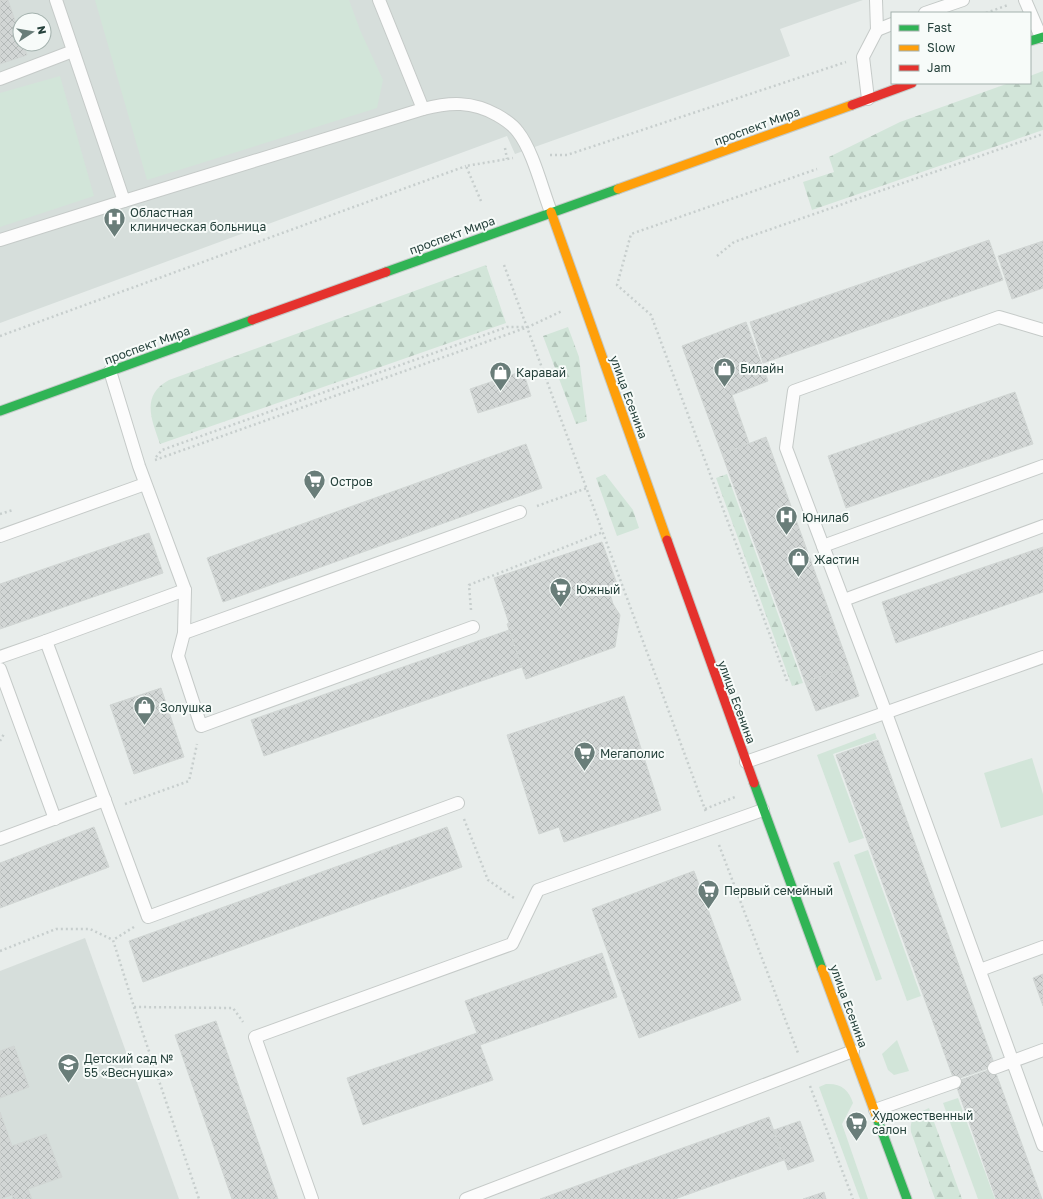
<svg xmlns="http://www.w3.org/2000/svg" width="1043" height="1199" font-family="'Golos Text',sans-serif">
	<defs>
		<pattern id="forest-firs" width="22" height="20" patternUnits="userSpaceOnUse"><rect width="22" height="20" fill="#d2e5d9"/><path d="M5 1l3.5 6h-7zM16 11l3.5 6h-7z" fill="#b4c6bb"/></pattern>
		<pattern id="building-cross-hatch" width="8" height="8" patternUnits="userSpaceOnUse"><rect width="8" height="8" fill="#d2d6d5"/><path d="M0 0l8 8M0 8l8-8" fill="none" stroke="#b4b9b8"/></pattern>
	</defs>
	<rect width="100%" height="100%" fill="#e8edeb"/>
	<!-- built -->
	<g fill="#d6dedb" fill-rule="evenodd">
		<path d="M0,0H863L780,29L790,56L515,154L507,136L0,323ZM20,20H44V44H20Z"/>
		<polygon points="85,938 179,1199 0,1199 0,971"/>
	</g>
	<!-- green -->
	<g fill="#d2e5d9">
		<polygon points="95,0 349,0 360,30 383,80 377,108 147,180"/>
		<polygon points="60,76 94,196 0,227 0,93"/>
		<polygon points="875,733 877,739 833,754 864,838 849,843 817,755"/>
		<polygon points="1032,758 1043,794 1043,815 1001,828 984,773"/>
		<polygon points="868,850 921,996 907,1001 854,855"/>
		<polygon points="839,861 882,979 876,981 833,863"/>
		<polygon points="897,1040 909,1071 894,1075 888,1070 882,1054"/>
		<path d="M826,1084C841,1083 849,1090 853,1103L842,1124L868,1199H860L819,1087Z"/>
		<polygon points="958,1098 995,1199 978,1199 943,1103"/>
	</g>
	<!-- forest -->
	<g fill="url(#forest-firs)">
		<polygon points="1043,71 1043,130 812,210 803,182 834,172 829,157 900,122 1009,83 1030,83 1030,76"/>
		<path d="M486,265L506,323L160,444C152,420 140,396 169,380Z"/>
		<polygon points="568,327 579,357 587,421 576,424 543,336"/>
		<polygon points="605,474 633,510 639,528 617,536 596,478"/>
		<polygon points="727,474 803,683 792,686 716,478"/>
		<path d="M929,1108L962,1199H935L911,1132C909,1118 917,1113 929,1108Z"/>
	</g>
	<!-- building -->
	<g fill="url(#building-cross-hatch)" stroke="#d1d6d4">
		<polygon points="0,0 8,0 20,35 20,44 23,44 27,55 0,64"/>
		<polygon points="989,240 1003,280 763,363 750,322"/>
		<polygon points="1043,241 1043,288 1012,299 998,256"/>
		<polygon points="746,322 768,381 732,395 749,443 722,454 682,346"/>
		<polygon points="523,371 531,396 478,413 470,389"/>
		<polygon points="1015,392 1033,444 846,508 828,456"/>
		<polygon points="766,437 849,666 805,682 722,454"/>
		<polygon points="526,444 542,488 223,602 207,558"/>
		<polygon points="149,533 163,573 0,629 0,584"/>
		<polygon points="602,542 617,584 608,587 613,604 620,615 615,647 526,679 507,624 509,623 494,578"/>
		<polygon points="1043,547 1043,592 896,643 882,602"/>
		<polygon points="509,630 522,667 264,756 251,720"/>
		<polygon points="849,666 859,696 816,711 805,682"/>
		<polygon points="161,688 184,757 134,774 110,705"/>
		<polygon points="624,696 661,810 564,842 559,827 539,834 507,735"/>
		<polygon points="878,740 995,1066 954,1080 836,755"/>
		<polygon points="94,827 109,867 0,908 0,863"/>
		<polygon points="447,827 462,867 143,982 129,941"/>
		<polygon points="694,871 741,1000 639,1038 592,909"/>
		<polygon points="602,953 617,997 480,1045 493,1080 363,1125 347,1078 477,1033 465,1001"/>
		<polygon points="1043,974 1043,1006 1033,978"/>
		<polygon points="216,1021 278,1199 232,1199 175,1035"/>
		<polygon points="14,1046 29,1087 0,1098 0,1051"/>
		<polygon points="994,1068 1042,1199 996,1199 955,1082"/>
		<polygon points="0,1112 12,1146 46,1134 62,1177 28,1189 32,1199 13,1199 12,1195 0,1199"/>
		<polygon points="769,1117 784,1160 675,1199 540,1199"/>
		<polygon points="800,1121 814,1161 788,1170 774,1130"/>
		<polygon points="824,1192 826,1199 803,1199"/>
	</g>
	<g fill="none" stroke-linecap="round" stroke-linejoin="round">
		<defs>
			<g id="lane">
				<path d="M56,0L124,201L423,109C450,102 472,101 497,115C504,119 513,125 518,132C533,151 542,189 551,212"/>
				<polyline points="379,0 423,109"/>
				<polyline points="1025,0 1041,37"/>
				<polyline points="925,13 963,0"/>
				<polyline points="877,30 892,24"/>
				<polyline points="0,79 73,51"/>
				<polyline points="868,99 863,57 877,30 876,0"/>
				<polyline points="0,240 124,201"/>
				<polyline points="1043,330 999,317 794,391 786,448 886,713 1043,1145"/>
				<polyline points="110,371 139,466 185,590 184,633 520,512"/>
				<polyline points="0,536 145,484"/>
				<polyline points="823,546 1043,466"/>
				<polyline points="844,600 1043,526"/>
				<polyline points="184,633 178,656 201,726 473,627"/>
				<polyline points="46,641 185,590"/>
				<polyline points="0,657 46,641 148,917 458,803"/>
				<polyline points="0,669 55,819"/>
				<polyline points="746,762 1043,657"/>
				<polyline points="0,839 105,800"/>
				<polyline points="980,970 1043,947"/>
				<polyline points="994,1068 1043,1050"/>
				<polyline points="875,1110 955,1082"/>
				<polyline points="312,1199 255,1037 512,944 538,890 763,810"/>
				<polyline points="466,1199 853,1051"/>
			</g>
			<g id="fast">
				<polyline points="1030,41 1043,37"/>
				<polyline points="386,272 618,189"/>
				<polyline points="0,411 252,320"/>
				<polyline points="754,783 822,969"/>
				<polyline points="877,1118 907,1199"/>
			</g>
			<g id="slow">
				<polyline points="618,189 852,105"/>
				<polyline points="551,212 667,540"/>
				<polyline points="822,969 877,1118"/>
			</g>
			<g id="jam">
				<polyline points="852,105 912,83"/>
				<polyline points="252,320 386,272"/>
				<polyline points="667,540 754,783"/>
			</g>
		</defs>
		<!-- lane casing -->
		<use href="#lane" stroke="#c5cac8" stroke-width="14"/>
		<!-- fast casing -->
		<use href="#fast" stroke="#c4cac8" stroke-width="11"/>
		<!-- slow casing -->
		<use href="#slow" stroke="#c4cac8" stroke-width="11"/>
		<!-- jam casing -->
		<use href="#jam" stroke="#c4cac8" stroke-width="11"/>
		<!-- path -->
		<g stroke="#c7cecd" stroke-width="2.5" stroke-dasharray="2 3" stroke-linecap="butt">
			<polyline points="986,13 1008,5"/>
			<polyline points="505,148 507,159"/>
			<polyline points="550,155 567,155 846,62"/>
			<polyline points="481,201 466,166 513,158"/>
			<polyline points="717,256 734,242 1043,134"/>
			<polyline points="504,265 706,812"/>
			<polyline points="0,336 466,166"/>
			<polyline points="156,457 162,450 507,327 525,327"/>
			<polyline points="155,460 528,327 562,311"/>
			<polyline points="537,506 587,488"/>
			<polyline points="0,514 13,510"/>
			<polyline points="471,610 469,585 603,532"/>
			<polyline points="787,681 651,315 617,285 631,234 817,169"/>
			<polyline points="0,741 4,734"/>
			<polyline points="125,804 189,781 197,744"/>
			<polyline points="705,809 735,797"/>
			<polyline points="464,819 488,880 514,898"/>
			<polyline points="719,845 798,1053"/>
			<polyline points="134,927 113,940 134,1007 233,1008 243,1022"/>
			<polyline points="0,951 56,929 90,929 113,940"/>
			<polyline points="134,1007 199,1199"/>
			<polyline points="810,1086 853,1199"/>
		</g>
		<!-- lane -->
		<use href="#lane" stroke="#fcfcfc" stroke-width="12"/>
		<!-- fast -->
		<use href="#fast" stroke="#30b455" stroke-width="9"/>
		<!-- slow -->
		<use href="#slow" stroke="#ff9f0a" stroke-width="9"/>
		<!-- jam -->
		<use href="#jam" stroke="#e5322d" stroke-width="9"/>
	</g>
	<!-- icons -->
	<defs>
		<symbol id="hospital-pin" viewBox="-11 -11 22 30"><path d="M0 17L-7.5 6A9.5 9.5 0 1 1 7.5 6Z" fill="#697d79" stroke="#f7fbf9"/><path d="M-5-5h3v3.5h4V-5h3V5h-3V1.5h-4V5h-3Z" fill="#fff"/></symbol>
		<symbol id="shop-pin" viewBox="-11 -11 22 30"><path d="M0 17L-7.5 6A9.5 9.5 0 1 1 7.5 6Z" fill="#697d79" stroke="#f7fbf9"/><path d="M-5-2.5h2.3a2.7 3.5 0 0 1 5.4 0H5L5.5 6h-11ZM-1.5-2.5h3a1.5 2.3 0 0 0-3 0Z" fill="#fff"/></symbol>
		<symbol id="supermarket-pin" viewBox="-11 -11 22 30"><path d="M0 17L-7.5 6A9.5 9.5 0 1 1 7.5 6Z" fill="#697d79" stroke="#f7fbf9"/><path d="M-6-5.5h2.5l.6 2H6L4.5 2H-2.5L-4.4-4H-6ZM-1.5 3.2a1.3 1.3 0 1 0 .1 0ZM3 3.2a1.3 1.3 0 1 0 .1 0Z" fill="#fff"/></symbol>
		<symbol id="school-pin" viewBox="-11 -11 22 30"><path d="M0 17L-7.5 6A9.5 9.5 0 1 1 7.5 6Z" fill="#697d79" stroke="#f7fbf9"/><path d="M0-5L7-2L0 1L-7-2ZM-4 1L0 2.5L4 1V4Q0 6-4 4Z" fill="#fff"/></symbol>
	</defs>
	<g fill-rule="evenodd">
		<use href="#hospital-pin" x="102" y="206" width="25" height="34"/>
		<use href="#shop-pin" x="712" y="356" width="25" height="34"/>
		<use href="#shop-pin" x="488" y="360" width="25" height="34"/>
		<use href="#supermarket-pin" x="302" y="468" width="25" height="34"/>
		<use href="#hospital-pin" x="774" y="504" width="25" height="34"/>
		<use href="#shop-pin" x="786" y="546" width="25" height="34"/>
		<use href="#supermarket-pin" x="548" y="576" width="25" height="34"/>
		<use href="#shop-pin" x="132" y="694" width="25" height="34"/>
		<use href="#supermarket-pin" x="572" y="740" width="25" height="34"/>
		<use href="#supermarket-pin" x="696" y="878" width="25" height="34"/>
		<use href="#school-pin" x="56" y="1052" width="25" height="34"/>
		<use href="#supermarket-pin" x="844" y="1110" width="25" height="34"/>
	</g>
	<g text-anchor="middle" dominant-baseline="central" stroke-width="4" stroke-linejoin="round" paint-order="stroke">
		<!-- street labels -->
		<g font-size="12" fill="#25413b" stroke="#f7fbf9">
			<text transform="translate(757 126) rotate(-20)">проспект Мира</text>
			<text transform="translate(452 235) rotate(-20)">проспект Мира</text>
			<text transform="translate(147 345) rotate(-20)">проспект Мира</text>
			<text transform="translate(629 397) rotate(70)">улица Есенина</text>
			<text transform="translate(737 702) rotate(70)">улица Есенина</text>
			<text transform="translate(849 1006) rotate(70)">улица Есенина</text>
		</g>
		<!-- poi labels -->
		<g font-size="12" fill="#25413b" stroke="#f7fbf9" text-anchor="start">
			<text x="130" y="212">Областная<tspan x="130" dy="14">клиническая больница</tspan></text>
			<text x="740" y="368">Билайн</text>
			<text x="516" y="372">Каравай</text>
			<text x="330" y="481">Остров</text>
			<text x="802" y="517">Юнилаб</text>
			<text x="814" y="559">Жастин</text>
			<text x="576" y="589">Южный</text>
			<text x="160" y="707">Золушка</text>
			<text x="600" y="753">Мегаполис</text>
			<text x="724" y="890">Первый семейный</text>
			<text x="84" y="1058">Детский сад №<tspan x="84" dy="14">55 «Веснушка»</tspan></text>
			<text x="872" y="1115">Художественный<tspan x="872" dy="14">салон</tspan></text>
		</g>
	</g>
	<!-- legend -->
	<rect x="891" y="12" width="140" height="72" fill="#f7fbf9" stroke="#a3b1ad"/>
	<rect x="899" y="25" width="20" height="6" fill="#30b455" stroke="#a3b1ad"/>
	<text x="927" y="32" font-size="12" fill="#25413b">Fast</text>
	<rect x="899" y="45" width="20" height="6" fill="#ff9f0a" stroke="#a3b1ad"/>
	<text x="927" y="52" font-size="12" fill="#25413b">Slow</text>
	<rect x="899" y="65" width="20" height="6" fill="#e5322d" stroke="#a3b1ad"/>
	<text x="927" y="72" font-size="12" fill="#25413b">Jam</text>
	<!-- north arrow -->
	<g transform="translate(32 32) rotate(78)"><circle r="19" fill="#f7fbf9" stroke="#a3b1ad"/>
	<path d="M0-3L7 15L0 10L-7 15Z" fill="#697d79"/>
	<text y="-6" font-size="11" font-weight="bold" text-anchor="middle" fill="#25413b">N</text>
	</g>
</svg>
